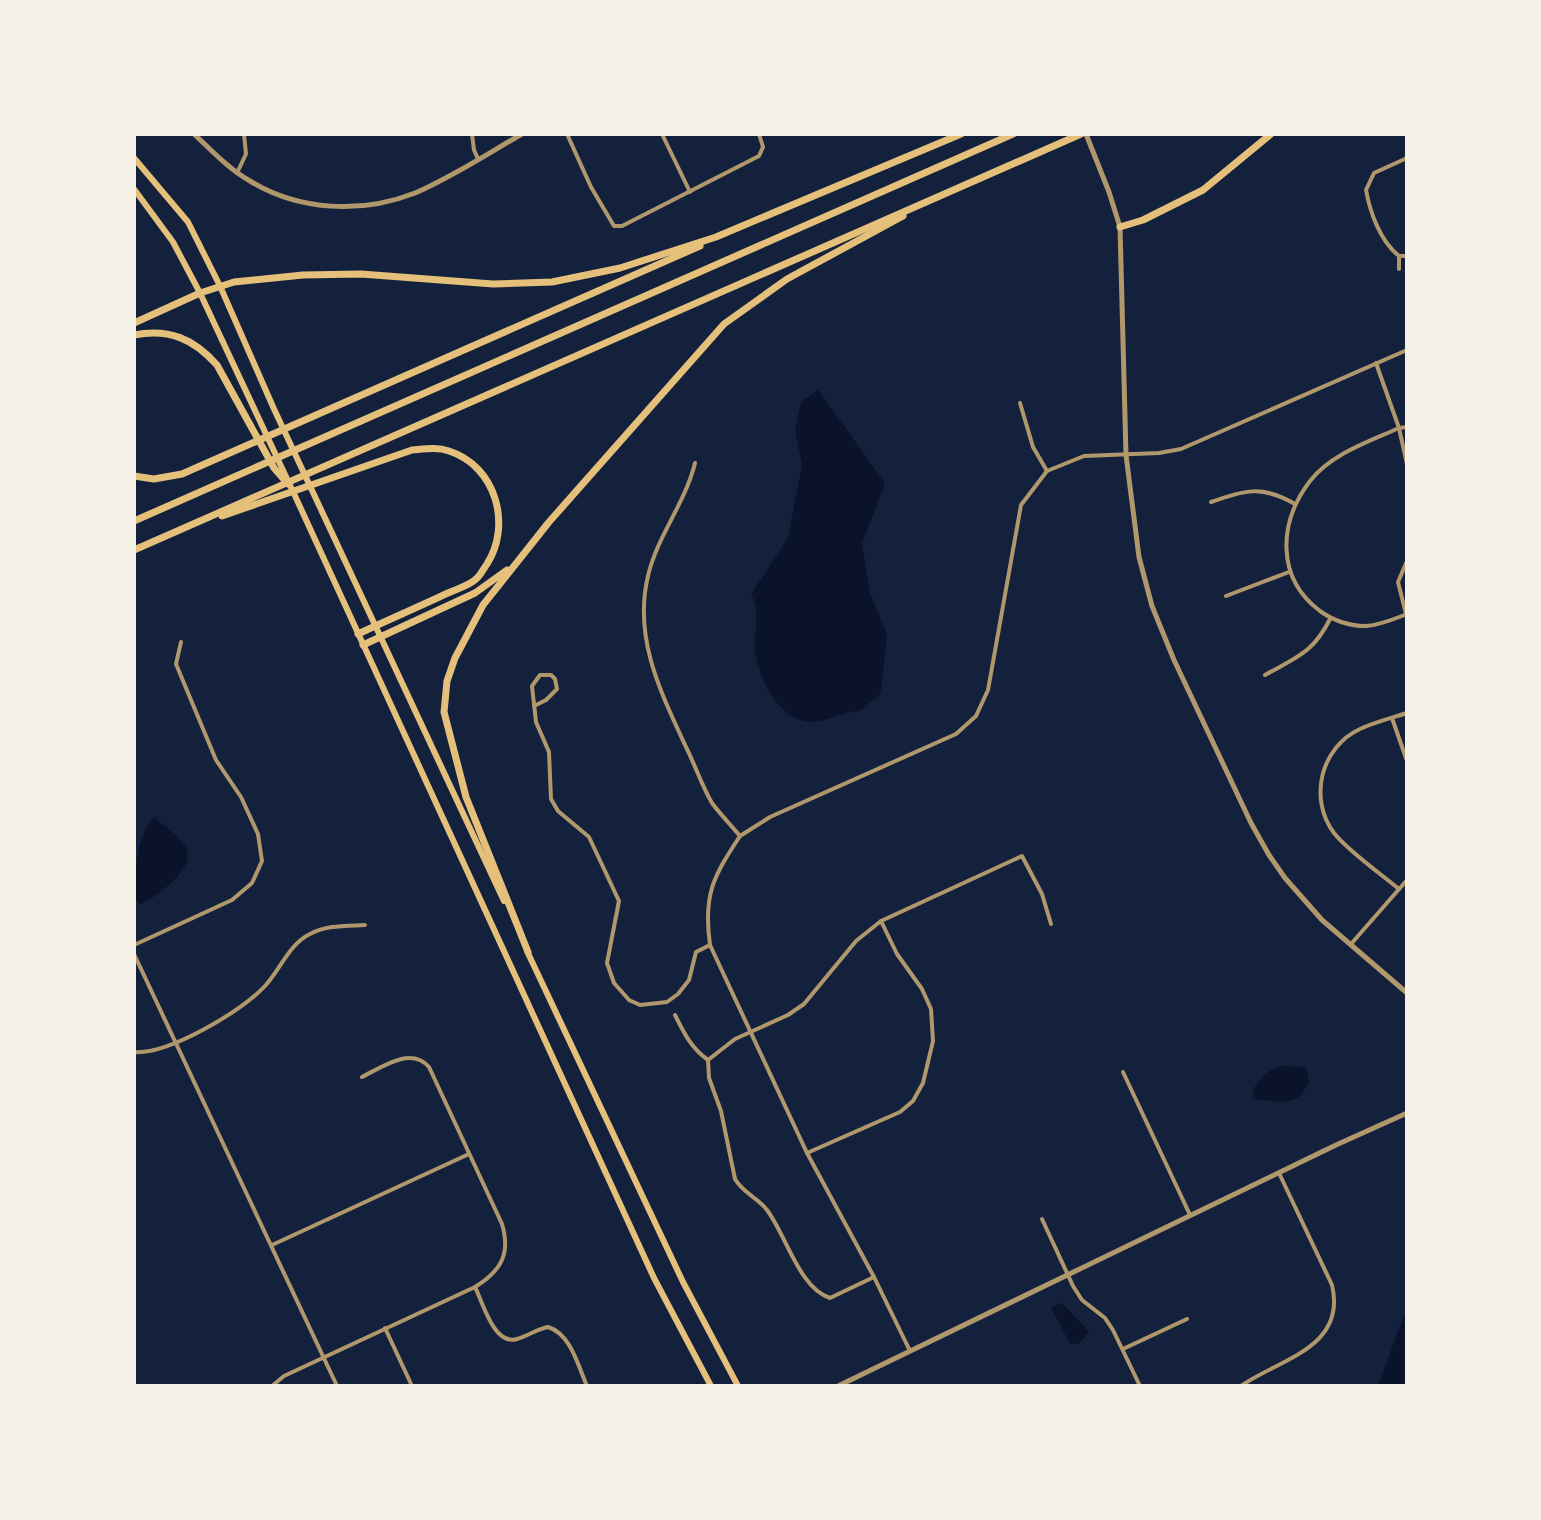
<svg xmlns="http://www.w3.org/2000/svg" width="1541" height="1520" font-family="Rubik,sans-serif">
	<rect width="100%" height="100%" fill="#14213d"/>
	<!-- water -->
	<g fill="#0b132b">
		<path d="M818,390L885,483L862,544L870,593L887,634L881,693L860,711C843,711 828,722 812,722C780,723 757,677 755,649C754,629 761,613 751,594L788,538L802,465L795,429L801,402Z"/>
		<path d="M154,817C181,840 205,851 172,882C162,891 153,899 140,904L134,898C134,875 138,832 154,817Z"/>
		<path d="M1282,1066L1306,1067L1309,1084C1305,1088 1301,1097 1296,1099C1283,1105 1269,1100 1256,1099L1252,1094C1256,1080 1269,1068 1282,1066Z"/>
		<polygon points="1062,1303 1089,1332 1078,1344 1070,1344 1051,1307"/>
		<polygon points="1407,1313 1407,1386 1378,1386 1402,1320"/>
	</g>
	<g fill="none" stroke-linecap="round" stroke-linejoin="round">
		<!-- minor -->
		<g stroke="#b1986c" stroke-width="4">
			<polyline points="472,134 474,150 478,159"/>
			<polyline points="567,134 591,187 614,226 622,226 759,156 763,147 759,134"/>
			<polyline points="662,134 690,192"/>
			<path d="M1407,158L1374,173L1366,190C1370,212 1380,241 1399,256H1407"/>
			<polyline points="237,173 246,154 244,134"/>
			<polyline points="1399,269 1399,256"/>
			<polyline points="1376,363 1399,428 1407,464"/>
			<polyline points="1020,403 1033,447 1047,471"/>
			<path d="M1407,427L1399,428C1368,442 1331,454 1310,481C1278,523 1276,578 1320,611C1334,621 1349,626 1366,626C1381,625 1394,619 1407,614"/>
			<path d="M695,463C685,504 657,536 648,576C633,638 661,693 686,747C695,765 702,786 712,803C720,814 731,825 740,836C713,877 703,895 710,945L807,1153L874,1277L910,1351"/>
			<path d="M1211,502C1246,490 1262,485 1295,504"/>
			<polyline points="1226,596 1289,572"/>
			<polyline points="1406,614 1398,582 1407,561"/>
			<path d="M1265,675C1297,657 1313,653 1330,619"/>
			<polyline points="534,706 546,700 557,689 555,679 551,675 540,675 532,686 536,722 549,752 551,799 558,811 589,837 619,901 607,963 614,983 629,1000 640,1005 667,1002 678,994 689,980 696,952 710,945"/>
			<polyline points="1392,718 1407,761"/>
			<polyline points="740,836 770,817 956,734 976,716 988,690 1021,505 1047,471 1084,456 1159,453 1181,449 1407,350"/>
			<path d="M1399,889C1381,874 1348,851 1334,833C1308,798 1321,747 1360,729C1375,722 1392,718 1407,713"/>
			<polyline points="1351,944 1407,880"/>
			<polyline points="134,945 232,900 252,883 262,861 258,834 241,797 216,760 176,664 181,642"/>
			<polyline points="134,954 337,1386"/>
			<path d="M675,1015C684,1033 691,1048 708,1060"/>
			<path d="M134,1052C168,1055 242,1011 265,986C280,970 289,944 310,934C327,925 345,926 365,925"/>
			<polyline points="708,1060 735,1039 788,1015 804,1004 856,941 881,921 1022,856 1042,894 1051,924"/>
			<path d="M708,1060L709,1078L721,1111L735,1179C743,1193 758,1198 767,1210C786,1235 799,1288 830,1298L874,1277"/>
			<polyline points="1123,1072 1190,1215"/>
			<polyline points="807,1153 900,1112 913,1101 923,1083 933,1041 931,1009 922,989 897,954 881,921"/>
			<polyline points="1042,1219 1073,1286 1082,1300 1105,1318 1113,1330 1140,1386"/>
			<polyline points="272,1245 469,1154"/>
			<path d="M475,1287C483,1303 494,1346 517,1339C528,1336 537,1329 548,1327C571,1334 578,1366 587,1386"/>
			<polyline points="385,1328 412,1386"/>
			<polyline points="1123,1349 1187,1319"/>
			<path d="M272,1386L284,1376L475,1287C501,1271 511,1254 502,1224L429,1067C411,1046 382,1067 362,1077"/>
			<path d="M1241,1386C1279,1359 1347,1348 1332,1285L1279,1173"/>
		</g>
		<!-- tertiary -->
		<g stroke="#b1986c" stroke-width="5">
			<path d="M194,134C212,151 229,169 250,181C299,211 362,214 415,193C452,177 487,154 522,134"/>
			<polyline points="1086,134 1109,192 1120,227 1126,455 1139,557 1152,606 1174,660 1251,823 1269,855 1285,878 1322,920 1407,993"/>
			<polyline points="838,1386 1336,1145 1407,1113"/>
		</g>
		<!-- secondary -->
		<g stroke="#e5c07b" stroke-width="6">
			<polyline points="134,158 188,222 220,286 274,409 504,901"/>
			<polyline points="134,189 173,242 200,293 296,498 654,1278 711,1386"/>
			<polyline points="527,951 683,1282 738,1386"/>
		</g>
		<!-- motorway -->
		<g stroke="#e5c07b" stroke-width="7">
			<polyline points="1120,227 1143,220 1203,190 1271,134"/>
			<polyline points="134,323 200,293 234,282 303,275 361,274 493,284 552,282 620,268 716,237 961,134"/>
			<path d="M134,335C169,328 194,339 217,365L274,468L288,484"/>
			<polyline points="134,476 154,479 182,474 700,246"/>
			<path d="M222,516L412,450C425,449 437,447 449,451C496,466 512,525 487,564C484,568 480,576 476,579C470,585 457,589 448,593C418,607 388,620 358,634"/>
			<polyline points="134,521 1013,134"/>
			<polyline points="134,550 1081,134"/>
			<polyline points="363,645 475,593 507,570"/>
			<polyline points="528,952 466,797 444,712 447,681 455,658 483,605 549,522 724,324 787,279 903,216"/>
		</g>
	</g>
	<!-- border -->
	<rect width="1541" height="1520" fill="none" stroke="#f6f1e7" stroke-width="272"/>
</svg>
